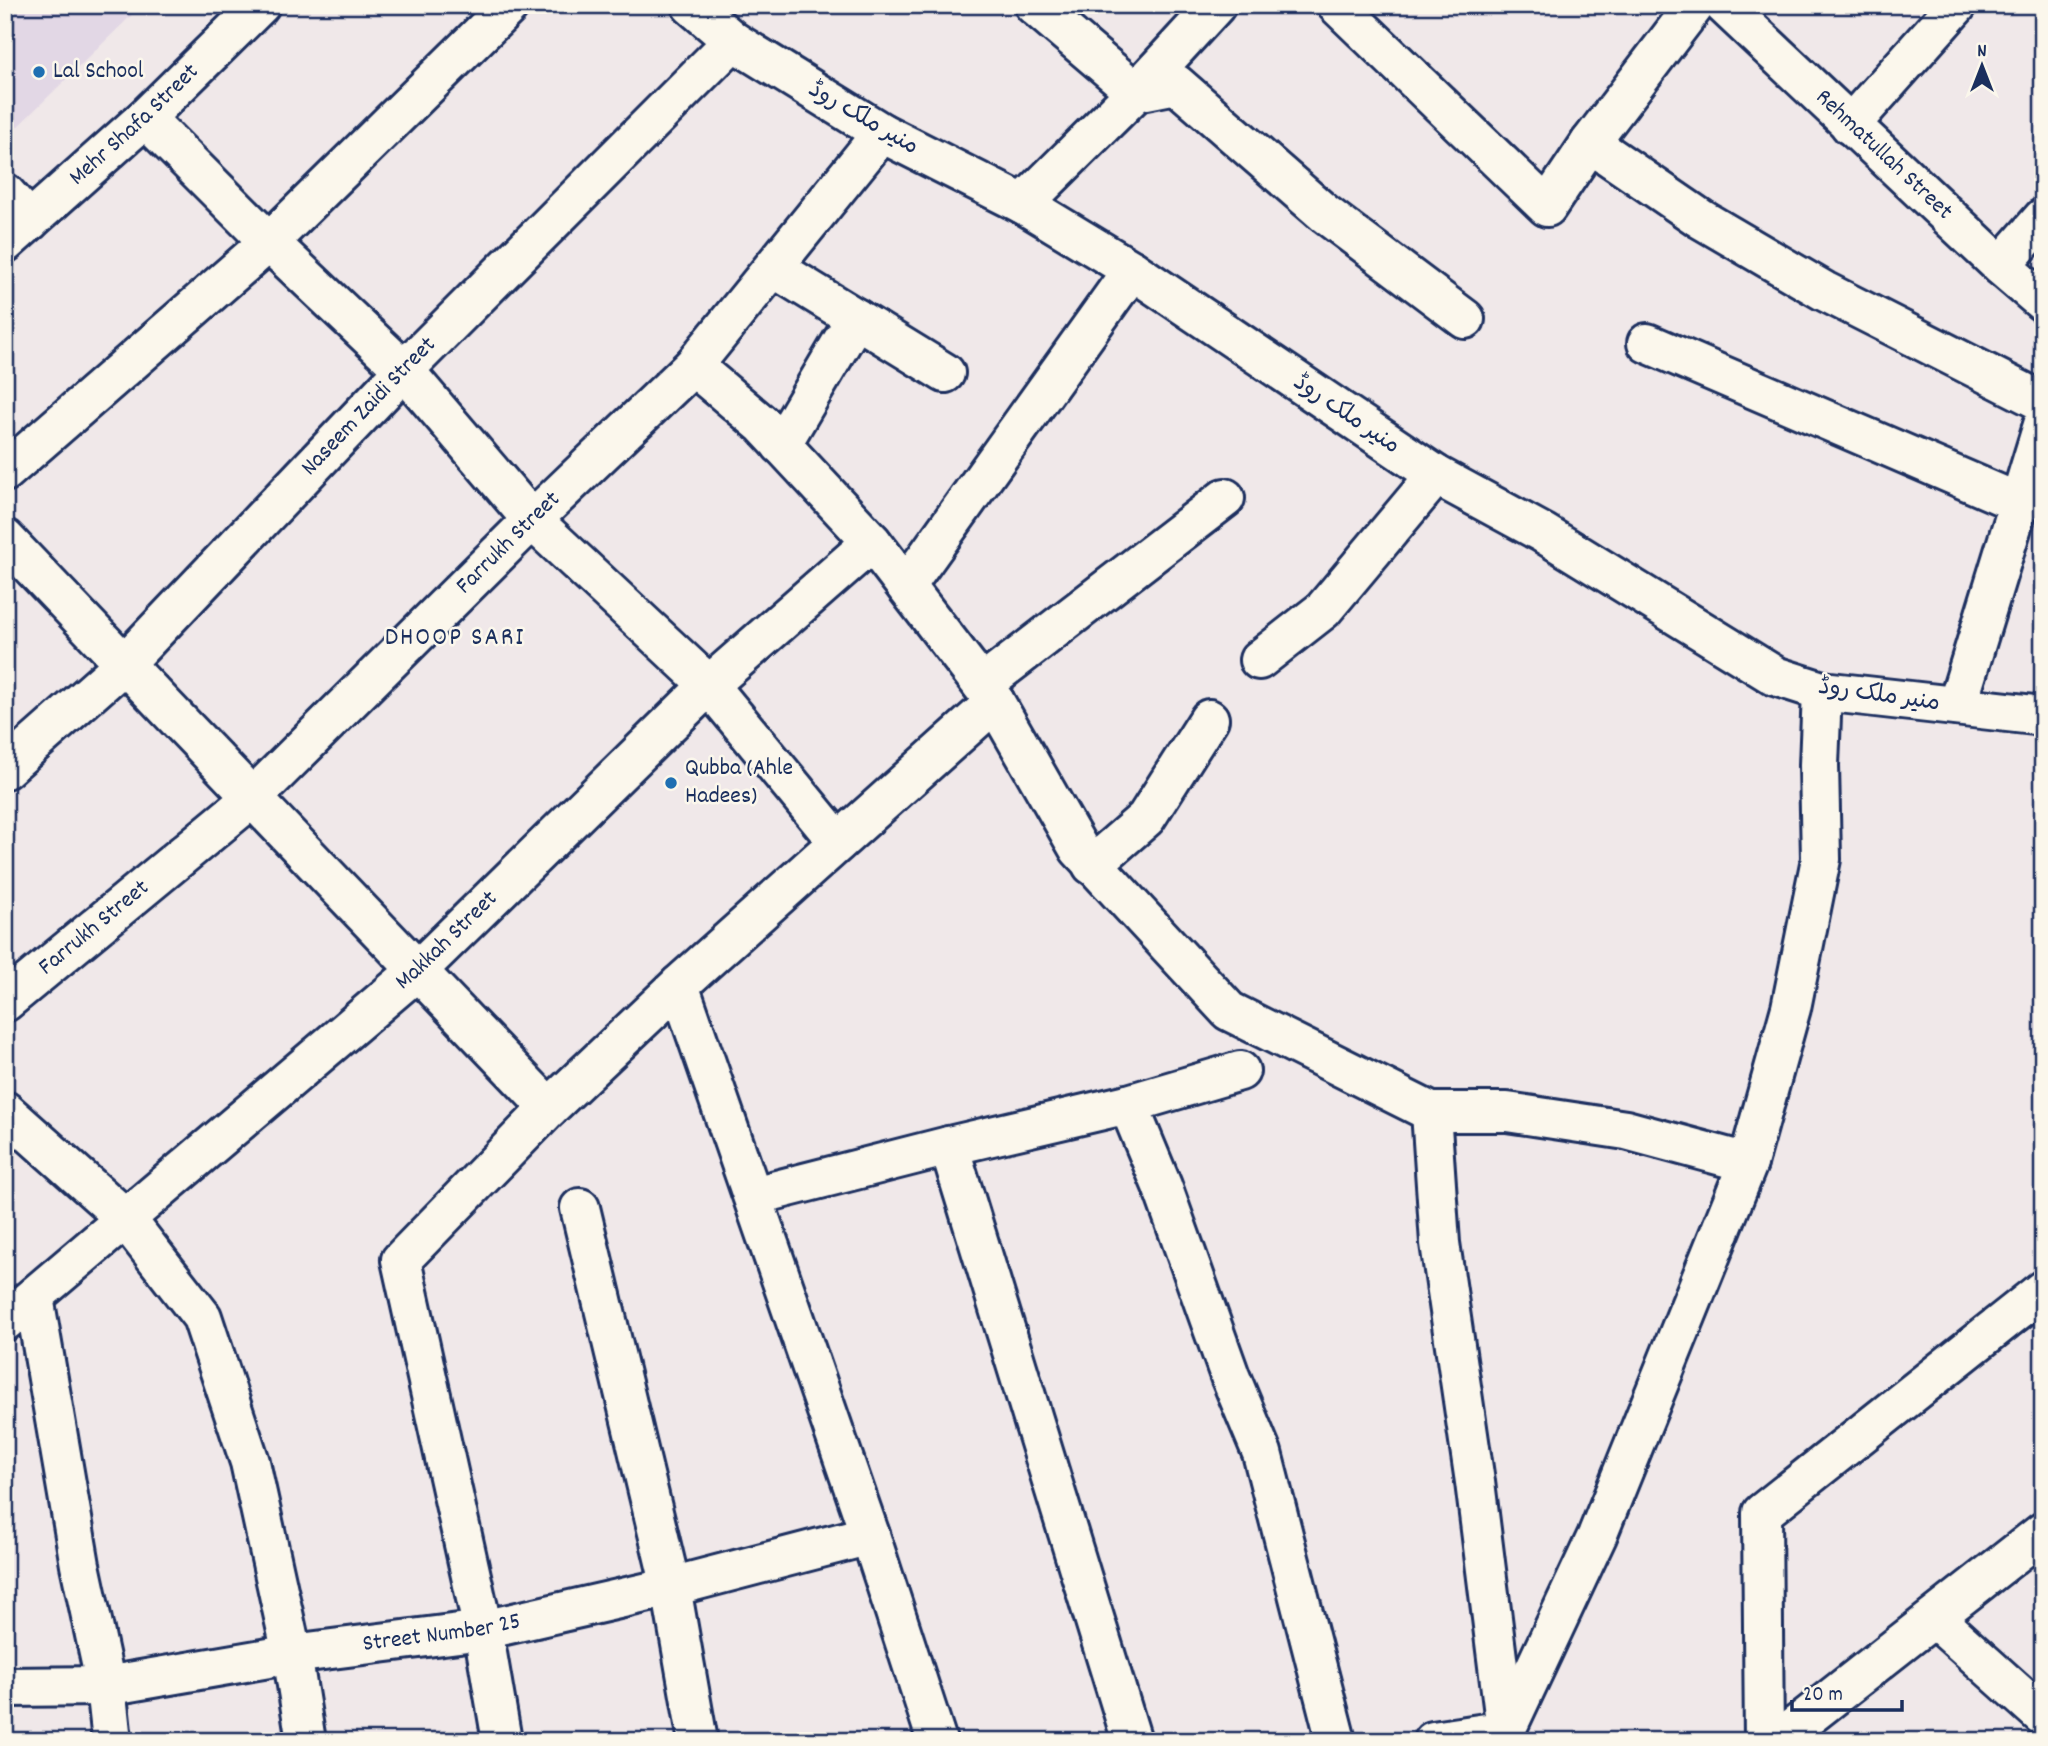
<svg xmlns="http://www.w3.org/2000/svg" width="2048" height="1746" font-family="Dekko,'Playpen Sans Arabic',sans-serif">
	<rect width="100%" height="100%" fill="#f0e8e9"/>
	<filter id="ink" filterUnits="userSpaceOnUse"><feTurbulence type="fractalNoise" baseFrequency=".0143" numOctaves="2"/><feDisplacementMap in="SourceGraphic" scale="14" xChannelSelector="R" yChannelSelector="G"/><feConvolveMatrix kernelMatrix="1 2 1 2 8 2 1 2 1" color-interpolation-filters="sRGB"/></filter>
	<g filter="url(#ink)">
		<!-- built -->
		<polygon fill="#e2d7e5" points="5,5 142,5 5,139"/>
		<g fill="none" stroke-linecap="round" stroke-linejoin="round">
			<defs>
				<g id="minor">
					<polyline points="691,5 733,41 882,133 1023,204 1132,270 1436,475 1543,533 1775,676 1822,691 2043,716"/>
					<polyline points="1034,5 1136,92 1176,84 1324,213 1465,319"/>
					<polyline points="1337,5 1547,207 1590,143 1695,5"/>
					<path id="s1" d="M1724,5L2001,266L2043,302"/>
					<polyline points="145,118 269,242 404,370 532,520 709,685 838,842"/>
					<polyline points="1850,125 1957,5"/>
					<polyline points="1590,143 1701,219 1824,291 2043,402"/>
					<polyline points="5,193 30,221"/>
					<polyline points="1023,204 1136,92 1216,5"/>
					<path id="s2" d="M5,243L145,118L260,5"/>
					<polyline points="2001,266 2043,218"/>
					<polyline points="774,268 945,373"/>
					<polyline points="1647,343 2019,503"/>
					<polyline points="693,366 763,425 872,542 995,702 1079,849 1229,1011 1431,1112 1507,1112 1626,1130 1748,1163"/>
					<polyline points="781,445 856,318"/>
					<polyline points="5,472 269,242 510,5"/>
					<polyline points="5,539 549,1108"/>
					<polyline points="906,586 1132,270"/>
					<polyline points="1259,660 1323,610 1436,475"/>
					<polyline points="982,685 1225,498"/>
					<polyline points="1957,706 2043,425"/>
					<path id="s3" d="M5,769L125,663L404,370L733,41"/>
					<polyline points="1092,865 1146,818 1209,719"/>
					<polyline points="679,985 870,1535 937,1741"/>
					<path id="s4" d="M5,1002L252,798L532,520L693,366L882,133"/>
					<polyline points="1128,1104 1162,1186 1230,1376 1262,1453 1336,1741"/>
					<polyline points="5,1111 125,1218 202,1317 250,1462 292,1654 306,1741"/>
					<polyline points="1431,1112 1440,1243 1475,1482 1506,1730 1433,1741"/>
					<polyline points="949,1146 1132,1741"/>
					<polyline points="753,1196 949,1146 1128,1104 1240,1071"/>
					<polyline points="580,1208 671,1587 698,1741"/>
					<polyline points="34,1297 80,1565 106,1686 112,1741"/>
					<path id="s5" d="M5,1321L418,970L709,685L872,542"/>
					<polyline points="1934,1618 2043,1716"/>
					<path id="s6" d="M5,1687L106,1686L292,1654L483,1630L671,1587L870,1535"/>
					<polyline points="502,1741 483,1630 401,1260 549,1108 679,985 995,702"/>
					<polyline points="1503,1741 1506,1730 1597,1536 1748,1163 1791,1008 1821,859 1819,765 1822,691"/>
					<polyline points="1764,1741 1762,1513 2043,1290"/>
					<polyline points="1777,1741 2043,1532"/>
				</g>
			</defs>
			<!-- minor casing -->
			<use href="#minor" stroke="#1b2f5e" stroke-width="44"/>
			<!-- minor -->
			<use href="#minor" stroke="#fbf7ec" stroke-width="38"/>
		</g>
	</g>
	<!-- markers -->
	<g fill="#1f6fb2" stroke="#fbf7ec" stroke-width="2.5">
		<circle cx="39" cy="72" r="7"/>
		<circle cx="671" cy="783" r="7"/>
	</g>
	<g text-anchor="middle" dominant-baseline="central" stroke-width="5" stroke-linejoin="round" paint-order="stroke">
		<!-- poi labels -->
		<g font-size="24" fill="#1b2f5e" stroke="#fbf7ec" text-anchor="start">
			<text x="53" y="72">Lal School</text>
			<text x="685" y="769">Qubba (Ahle<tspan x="685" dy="28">Hadees)</tspan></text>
		</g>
		<!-- street labels -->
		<g font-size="24" fill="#1b2f5e" stroke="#fbf7ec">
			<text transform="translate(863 119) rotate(30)">منیر ملک روڈ</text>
			<text stroke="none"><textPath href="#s2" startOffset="175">Mehr Shafa Street</textPath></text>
			<text stroke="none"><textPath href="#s1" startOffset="219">Rehmatullah Street</textPath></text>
			<text stroke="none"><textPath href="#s3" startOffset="514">Naseem Zaidi Street</textPath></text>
			<text transform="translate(1346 415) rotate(34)">منیر ملک روڈ</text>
			<text stroke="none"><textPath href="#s4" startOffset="682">Farrukh Street</textPath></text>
			<text transform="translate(1879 696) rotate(8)">منیر ملک روڈ</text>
			<text stroke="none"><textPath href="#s4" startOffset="116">Farrukh Street</textPath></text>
			<text stroke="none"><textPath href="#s5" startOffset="583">Makkah Street</textPath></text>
			<text stroke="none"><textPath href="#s6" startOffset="441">Street Number 25</textPath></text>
		</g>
		<!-- neighbourhood labels -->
		<g font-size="26" letter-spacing="2" fill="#1b2f5e" stroke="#fbf7ec">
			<text x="455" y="638">DHOOP SARI</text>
		</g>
	</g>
	<!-- margin -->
	<rect width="2048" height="1746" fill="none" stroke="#fbf7ec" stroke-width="28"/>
	<rect x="14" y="14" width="2020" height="1718" fill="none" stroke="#1b2f5e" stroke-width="2.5" filter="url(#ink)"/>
	<!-- north arrow -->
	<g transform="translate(1982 66)" stroke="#fbf7ec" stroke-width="5" paint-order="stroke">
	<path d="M0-5L12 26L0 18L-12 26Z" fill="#1b2f5e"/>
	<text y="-10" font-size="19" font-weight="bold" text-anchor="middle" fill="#1b2f5e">N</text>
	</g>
	<!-- scale -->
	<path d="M1792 1700v10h110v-10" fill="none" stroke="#1b2f5e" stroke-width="3.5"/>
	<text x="1803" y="1700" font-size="21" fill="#1b2f5e" stroke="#fbf7ec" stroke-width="5" paint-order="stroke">20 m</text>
</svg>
